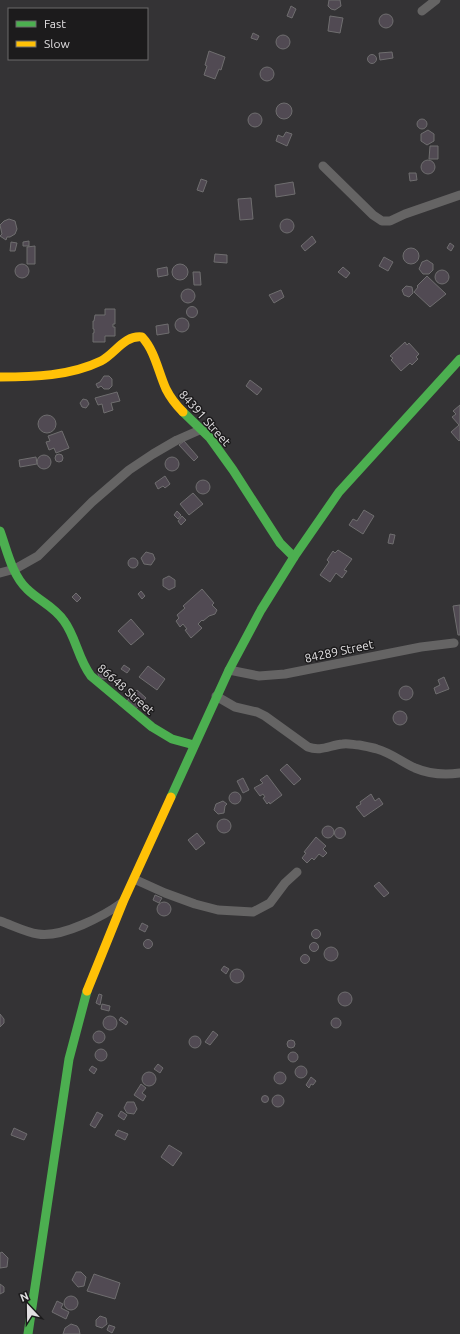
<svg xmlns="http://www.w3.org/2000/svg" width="460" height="1334" font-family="Ubuntu,sans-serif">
	<rect width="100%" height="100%" fill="#343335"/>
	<!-- building -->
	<g fill="#514a53" stroke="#6f6e6f">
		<polygon points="329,0 340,0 341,6 335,10 331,9 328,6"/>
		<polygon points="291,6 296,9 292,18 287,16"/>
		<circle cx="386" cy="21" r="7"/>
		<polygon points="330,16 343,18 340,33 328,31"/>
		<polygon points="253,33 259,36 257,40 251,38"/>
		<circle cx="283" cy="42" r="7"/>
		<polygon points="209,51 225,57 221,70 219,69 215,79 204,75 207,66 205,65"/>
		<polygon points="392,52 393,58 380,60 379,53"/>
		<circle cx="372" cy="59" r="4.5"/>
		<circle cx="267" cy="74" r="7"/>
		<circle cx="284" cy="111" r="8"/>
		<circle cx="255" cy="120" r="7"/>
		<circle cx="422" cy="124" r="5"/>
		<polygon points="428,130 434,134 434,141 427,145 421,141 421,134"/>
		<polygon points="286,132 292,134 287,146 276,141 278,135 283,137"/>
		<polygon points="430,146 438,146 438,159 429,159"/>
		<circle cx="428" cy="167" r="7"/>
		<polygon points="409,173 416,173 417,180 410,181"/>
		<polygon points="201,179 207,181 203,192 197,190"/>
		<polygon points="293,182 295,194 276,197 275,185"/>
		<polygon points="251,198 253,219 240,220 238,199"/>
		<circle cx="287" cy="226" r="7"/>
		<polygon points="9,219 15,221 17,229 15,234 10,237 7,237 6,240 0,236 2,234 0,225 4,221"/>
		<polygon points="312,236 316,242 305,251 301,246"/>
		<polygon points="29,241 29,246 23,246 23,242"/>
		<polygon points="11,242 17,243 15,251 10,251"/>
		<polygon points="450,243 454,246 451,251 447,248"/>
		<polygon points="35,246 35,264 27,264 27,247"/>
		<circle cx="411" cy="256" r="8"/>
		<polygon points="215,254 227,255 227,263 214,262"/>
		<polygon points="384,257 393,262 388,271 379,266"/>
		<polygon points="427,260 433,264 433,270 429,274 423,274 419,269 422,262"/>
		<circle cx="180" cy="272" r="8"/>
		<circle cx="22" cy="271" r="7"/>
		<polygon points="167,267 168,275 158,277 157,269"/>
		<polygon points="343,267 350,273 346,278 338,272"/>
		<circle cx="442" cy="277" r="7"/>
		<polygon points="193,272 200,272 201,285 194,285"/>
		<polygon points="427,276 446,294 430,307 414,292 418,287 417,286"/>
		<polygon points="406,286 412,287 413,293 409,297 404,295 402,290"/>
		<circle cx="188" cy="296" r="7"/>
		<polygon points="281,290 284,297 274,303 269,295"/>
		<circle cx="192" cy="312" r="5.5"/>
		<polygon points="105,309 115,309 115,324 113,324 113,327 115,327 115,336 105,336 105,342 93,342 93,333 94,333 94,329 93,329 93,321 94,321 95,315 105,315"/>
		<circle cx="182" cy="325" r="7"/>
		<polygon points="168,324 169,333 157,335 156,326"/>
		<polygon points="405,342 407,345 409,343 419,354 416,357 418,359 412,365 410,363 401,371 391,360 393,358 390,356"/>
		<polygon points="104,376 109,376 112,379 112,386 109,389 104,389 101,386 98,388 96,384 100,382"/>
		<polygon points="250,380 262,389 257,395 246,386"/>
		<polygon points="117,392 120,401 111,403 113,410 104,413 102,404 98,405 95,398"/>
		<polygon points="83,399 87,400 89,404 86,408 82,407 80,403"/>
		<polygon points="460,405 460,440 459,441 451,432 459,425 452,417 456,414 453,411"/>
		<circle cx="47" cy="424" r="9"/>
		<polygon points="62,431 69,448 56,453 54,448 49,450 46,442 50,441 48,436"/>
		<polygon points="184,441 198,457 194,461 179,445"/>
		<circle cx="59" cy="458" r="4"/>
		<circle cx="44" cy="462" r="7"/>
		<circle cx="172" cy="464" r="7"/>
		<polygon points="36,457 37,464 20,467 19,460"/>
		<polygon points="165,476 170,484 165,488 163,486 158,489 155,483"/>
		<circle cx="203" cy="487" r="7"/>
		<polygon points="193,493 203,504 189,515 180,504"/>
		<polygon points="364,510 374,516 363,534 349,525 353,519 357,521"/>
		<polygon points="177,511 181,515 178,519 174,515"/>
		<polygon points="182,516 186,520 181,525 178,521"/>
		<polygon points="390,534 395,535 393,544 388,543"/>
		<polygon points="338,550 352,559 344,570 347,571 342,578 336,573 330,582 320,575 329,562 327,560 333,551 335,553"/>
		<polygon points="146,552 153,554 155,559 151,565 144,564 141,558"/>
		<circle cx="133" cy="563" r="5"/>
		<polygon points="169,576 175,580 175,587 169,590 163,586 163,579"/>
		<polygon points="202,589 214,603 212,605 217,610 215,614 209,616 203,621 202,620 198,624 202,628 191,638 185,630 187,629 183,624 180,627 176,621 179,618 177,615 185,608 183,606"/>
		<polygon points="141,591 145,596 142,599 138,594"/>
		<polygon points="76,593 81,598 77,602 72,597"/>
		<polygon points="460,605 460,635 458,635 453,606"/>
		<polygon points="131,619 144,634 131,645 118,631"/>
		<polygon points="124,665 130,669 127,673 121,669"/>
		<polygon points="148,666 165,679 157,690 139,677"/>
		<circle cx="104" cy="673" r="6"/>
		<polygon points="444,677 449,689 436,694 434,688 440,685 438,680"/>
		<circle cx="406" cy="693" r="7"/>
		<polygon points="137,690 146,698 135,710 126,702"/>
		<circle cx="400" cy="718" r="7"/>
		<polygon points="287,764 301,779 294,785 280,770"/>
		<polygon points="267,775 282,795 270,804 269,802 267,804 263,798 265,797 263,794 260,796 254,788 263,783 260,780"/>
		<polygon points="243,778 249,790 243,793 237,781"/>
		<circle cx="235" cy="798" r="6"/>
		<polygon points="371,794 375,801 379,798 383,804 364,817 356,807 361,804 360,802"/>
		<polygon points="223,801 227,804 225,806 224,813 218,814 214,810 216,804"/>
		<circle cx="224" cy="826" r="7"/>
		<circle cx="328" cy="832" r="6"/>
		<circle cx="340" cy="833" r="5.5"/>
		<polygon points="197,833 205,843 196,850 188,840"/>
		<polygon points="316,837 326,846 323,849 327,853 323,857 319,854 314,860 312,858 307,863 302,858 306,853 304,852"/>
		<polygon points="379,882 389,893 384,897 374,886"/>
		<polygon points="155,895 162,898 159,903 153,900"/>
		<circle cx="164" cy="909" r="7"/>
		<polygon points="142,923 148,926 145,932 139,929"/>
		<circle cx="316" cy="934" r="4.5"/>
		<circle cx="148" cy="944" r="4.5"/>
		<circle cx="314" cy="947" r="4.5"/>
		<circle cx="331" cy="954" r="7"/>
		<circle cx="305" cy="959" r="4.5"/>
		<polygon points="224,966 229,969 226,974 221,970"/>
		<circle cx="237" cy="976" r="7"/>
		<circle cx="345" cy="999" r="7"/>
		<polygon points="99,994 102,995 100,1005 96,1003"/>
		<polygon points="102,1004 110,1006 109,1011 101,1009"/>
		<polygon points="0,1014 4,1019 4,1023 0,1027"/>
		<circle cx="110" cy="1023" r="7"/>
		<polygon points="121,1017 128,1022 126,1025 119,1020"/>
		<circle cx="336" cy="1023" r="5"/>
		<circle cx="99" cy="1037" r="6"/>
		<polygon points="213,1031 218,1035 210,1045 205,1042"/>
		<circle cx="195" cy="1042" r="6"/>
		<circle cx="291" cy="1044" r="4"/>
		<circle cx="101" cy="1055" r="6"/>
		<circle cx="293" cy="1057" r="5"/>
		<polygon points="158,1064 163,1068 160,1073 154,1069"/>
		<circle cx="301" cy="1072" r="6"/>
		<polygon points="92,1066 97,1069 94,1074 89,1070"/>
		<circle cx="280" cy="1078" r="6"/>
		<circle cx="149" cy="1079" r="7"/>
		<polygon points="311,1077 316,1081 313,1085 311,1084 309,1088 306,1085"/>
		<polygon points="141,1084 146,1088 142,1093 146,1096 143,1101 134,1095"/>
		<circle cx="278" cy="1101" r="6"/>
		<circle cx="265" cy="1099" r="3.5"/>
		<polygon points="127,1102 134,1102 137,1109 134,1114 127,1113 124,1108"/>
		<polygon points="121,1111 127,1115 124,1120 118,1116"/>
		<polygon points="97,1112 103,1115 95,1128 90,1125"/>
		<polygon points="14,1128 27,1134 24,1140 11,1135"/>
		<polygon points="118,1130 128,1134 125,1140 115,1135"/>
		<polygon points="169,1145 182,1153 173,1166 161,1157"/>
		<polygon points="2,1252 8,1258 7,1267 0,1268 0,1253"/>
		<polygon points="76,1272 81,1272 86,1277 84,1286 78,1287 72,1280"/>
		<polygon points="94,1274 120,1283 115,1299 87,1291"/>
		<polygon points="0,1284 4,1287 4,1292 0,1294"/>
		<circle cx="71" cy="1303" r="7"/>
		<polygon points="57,1301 63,1304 61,1308 69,1312 66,1319 52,1312"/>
		<polygon points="100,1316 106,1318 107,1324 102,1328 96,1326 96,1320"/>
		<polygon points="71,1324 77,1326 79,1329 80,1334 63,1334 65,1328"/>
		<polygon points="109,1325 115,1327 112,1333 107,1330"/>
	</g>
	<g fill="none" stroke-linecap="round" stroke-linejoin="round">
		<!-- street -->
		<g stroke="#656464" stroke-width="9">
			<polyline points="422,11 436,0"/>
			<polyline points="323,166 373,215 382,221 390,221 405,214 460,195"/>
			<polyline points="0,573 15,569 38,556 92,502 129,470 153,454 177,440 202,429"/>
			<polyline points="229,670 259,676 285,674 421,647 454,643"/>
			<path d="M216,696L235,707L257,712L265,716L308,747C321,752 330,745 343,744C348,743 354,745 359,745C364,746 371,747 377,749C391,753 402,762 415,768C429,774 445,775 460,773"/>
			<polyline points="134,879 165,893 195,904 218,910 253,912 270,903 285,883 297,872"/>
			<path d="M0,921C12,925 25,932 38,934C62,938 104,916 123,902"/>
		</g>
		<!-- fast -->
		<g stroke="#4caf50" stroke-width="9">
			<polyline points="183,412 210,438 233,470 280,543 294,557"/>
			<path d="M0,531C7,550 12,575 27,589C39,601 54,606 64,621C76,637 78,659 91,676L152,727L172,739L194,745"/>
			<polyline points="171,797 229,670 261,610 294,557 339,492 460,359"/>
			<polyline points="28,1334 69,1059 87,991"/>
		</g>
		<!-- slow -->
		<g stroke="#ffc107" stroke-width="9">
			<path d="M0,377C34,377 70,376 101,361C115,354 124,335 142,337C155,351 158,371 166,389C170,397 176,405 183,412"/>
			<polyline points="87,991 123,902 171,797"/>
		</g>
	</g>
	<g text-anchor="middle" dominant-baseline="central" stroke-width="3" stroke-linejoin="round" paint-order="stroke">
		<!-- street labels -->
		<g font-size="12" fill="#e2e0e2" stroke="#1c1b1c">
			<text transform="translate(205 418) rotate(48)">84391 Street</text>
			<text transform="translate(339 651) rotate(-12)">84289 Street</text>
			<text transform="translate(126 689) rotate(41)">86648 Street</text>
		</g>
	</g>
	<!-- legend -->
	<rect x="8" y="8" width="140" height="52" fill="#1c1b1c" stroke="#6b6a6b"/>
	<rect x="16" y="21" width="20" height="6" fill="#4caf50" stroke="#6b6a6b"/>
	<text x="44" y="28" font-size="12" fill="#e2e0e2">Fast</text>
	<rect x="16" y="41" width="20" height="6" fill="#ffc107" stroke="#6b6a6b"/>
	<text x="44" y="48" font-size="12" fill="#e2e0e2">Slow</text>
	<!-- north arrow -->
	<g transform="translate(28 1306) rotate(338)" stroke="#1c1b1c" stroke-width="3" paint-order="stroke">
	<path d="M0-3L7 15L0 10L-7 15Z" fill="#e2e0e2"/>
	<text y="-6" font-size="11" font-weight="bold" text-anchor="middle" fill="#e2e0e2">N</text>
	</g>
</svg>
